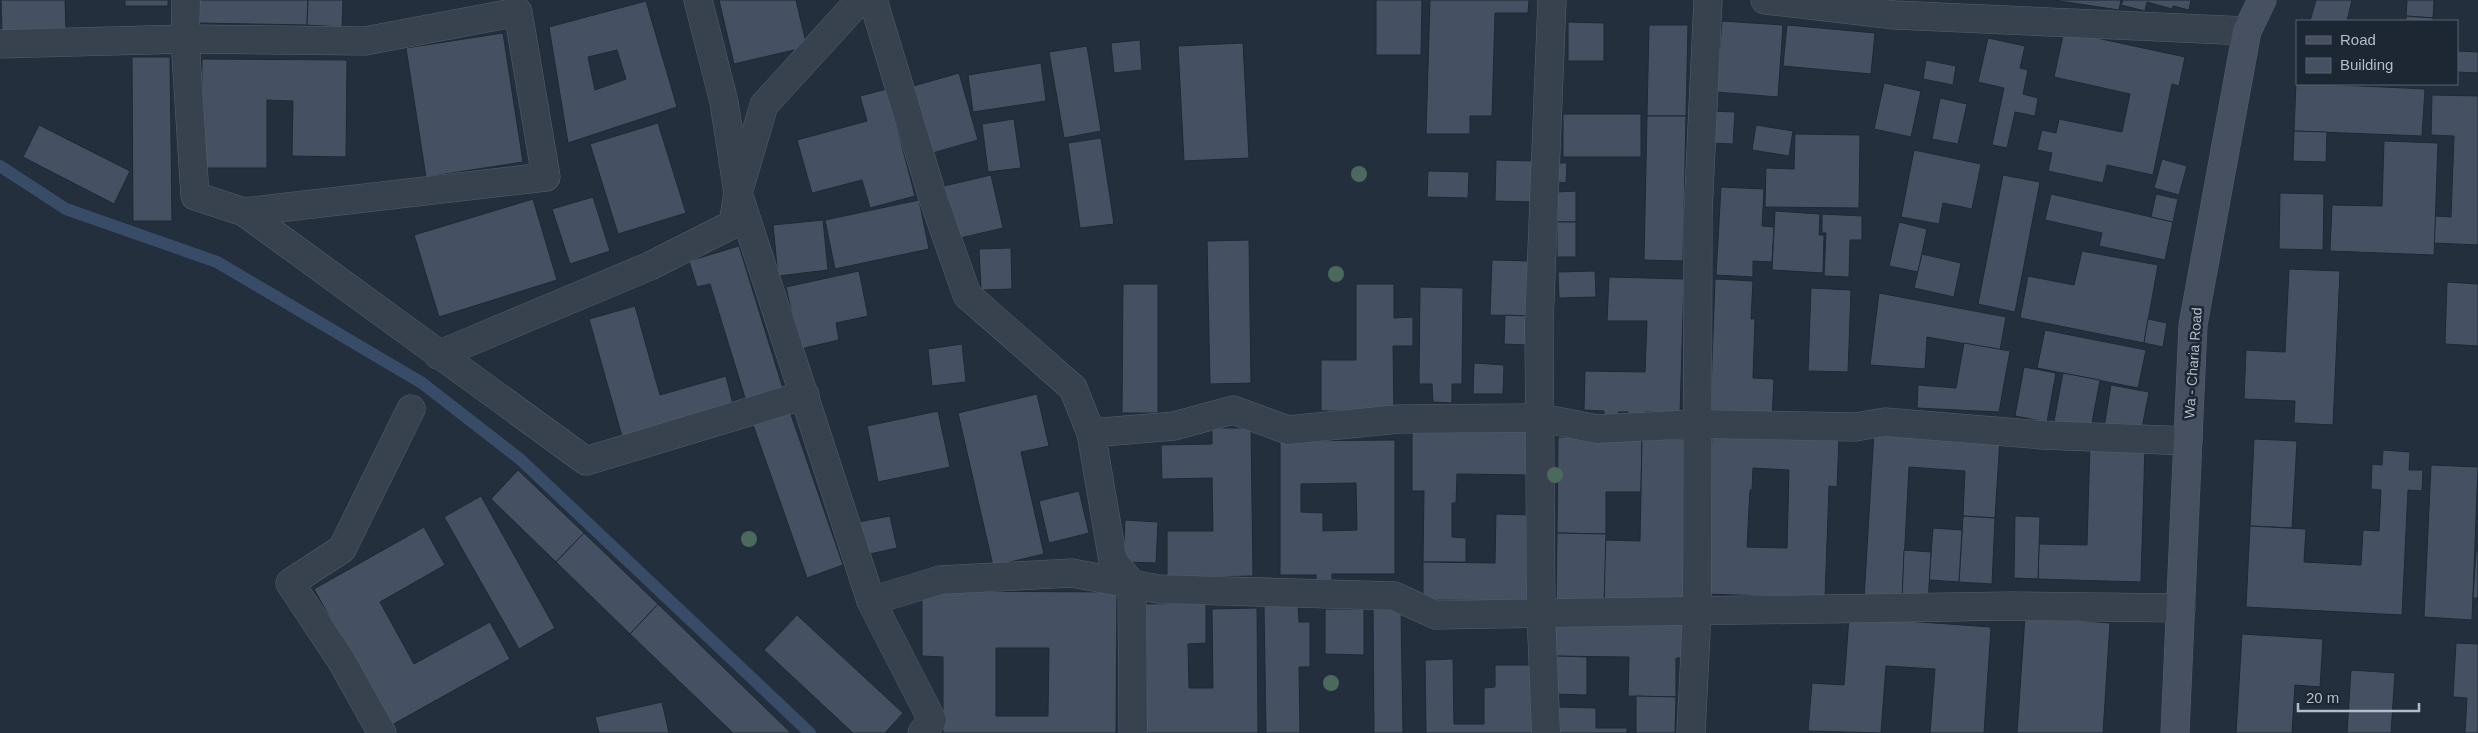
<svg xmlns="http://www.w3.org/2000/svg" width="2478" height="733" font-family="Helvetica,sans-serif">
	<rect width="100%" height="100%" fill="#242f3e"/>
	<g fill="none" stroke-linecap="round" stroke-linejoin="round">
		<!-- stream -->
		<polyline stroke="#394c67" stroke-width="12" points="0,166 66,209 217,262 422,383 521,460 810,733"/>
	</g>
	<!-- building -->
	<g fill="#455162" stroke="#1f2835" fill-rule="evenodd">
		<polygon points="1,0 65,0 66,29 2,31"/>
		<rect x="125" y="0" width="43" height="6"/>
		<polygon points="198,0 308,0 307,25 198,23"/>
		<polygon points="308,0 343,0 342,27 307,25"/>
		<polygon points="719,0 796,0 807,47 734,64"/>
		<polygon points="1376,0 1422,0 1421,55 1376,55"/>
		<polygon points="1430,0 1529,0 1528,13 1495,13 1492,116 1470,116 1470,134 1426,134"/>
		<polygon points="2053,0 2121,0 2119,10"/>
		<polygon points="2123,0 2191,0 2189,10 2173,6 2172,9 2147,2 2145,11 2121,5"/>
		<polygon points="2316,0 2352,0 2347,21 2310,21"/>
		<polygon points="2407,0 2434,0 2433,18 2406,16"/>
		<path d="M646,1L677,107L568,143L549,27ZM617,50L626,79L595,90L588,57Z"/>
		<polygon points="2406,16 2433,18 2433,21 2406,21"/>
		<polygon points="1722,21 1783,25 1778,97 1716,92"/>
		<polygon points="1568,22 1604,23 1604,61 1568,61"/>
		<polygon points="1649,25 1688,25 1686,116 1647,116"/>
		<polygon points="1787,25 1875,33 1871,74 1783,66"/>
		<polygon points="2064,31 2185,57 2179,86 2172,84 2153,175 2107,165 2103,183 2048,171 2052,153 2037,150 2042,130 2056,133 2059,119 2122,132 2130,94 2054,77"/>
		<polygon points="503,33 523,162 426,177 406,48"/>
		<polygon points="1988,38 2025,46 2020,68 2028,70 2023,94 2038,98 2035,116 2015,112 2007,148 1992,145 2004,88 1978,82"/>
		<polygon points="1140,40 1142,70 1114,73 1111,43"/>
		<polygon points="1243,43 1249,158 1184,161 1178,46"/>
		<polygon points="1087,46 1101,131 1064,138 1049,52"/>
		<polygon points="2457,51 2478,52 2478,73 2457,72"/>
		<polygon points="132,57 170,57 172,221 133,221"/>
		<polygon points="202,59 347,60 346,157 292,156 293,101 267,100 267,168 201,168"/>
		<polygon points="1926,60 1956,66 1953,85 1923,79"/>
		<polygon points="1041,63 1046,101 973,112 968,75"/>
		<polygon points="959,73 978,140 929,154 910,87"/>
		<polygon points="1884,83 1921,91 1911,137 1874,129"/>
		<polygon points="2296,83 2425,89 2422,136 2294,131"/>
		<polygon points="887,89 915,196 870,208 862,180 812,193 797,140 867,121 860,96"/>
		<polygon points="2432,95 2478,96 2478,245 2434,243 2435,216 2451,217 2454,136 2431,135"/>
		<polygon points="1940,98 1967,104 1958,144 1932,139"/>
		<polygon points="1709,111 1735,112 1733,144 1707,143"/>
		<rect x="1563" y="114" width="78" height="43"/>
		<polygon points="1647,116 1686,116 1683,261 1644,260"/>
		<polygon points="1014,119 1021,168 988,172 982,124"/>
		<polygon points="658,123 686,213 618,234 590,144"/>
		<polygon points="39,125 130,171 114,204 23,157"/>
		<polygon points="1756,125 1793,131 1789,156 1752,150"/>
		<polygon points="2294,131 2327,132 2326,162 2293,161"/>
		<polygon points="1795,134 1860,135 1859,208 1765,207 1766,168 1794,169"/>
		<polygon points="1101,138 1114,224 1080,228 1068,143"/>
		<polygon points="2384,141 2438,143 2434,255 2330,251 2332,205 2382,206"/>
		<polygon points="1914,150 1981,164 1972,209 1943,203 1939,224 1901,217"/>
		<polygon points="2162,159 2187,166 2179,195 2154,188"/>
		<polygon points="1496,160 1532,161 1531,202 1495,201"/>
		<polygon points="1558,163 1567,163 1566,183 1558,182"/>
		<polygon points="1428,171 1469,172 1468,198 1427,197"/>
		<polygon points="991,175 1003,228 956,239 944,186"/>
		<polygon points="2003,175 2040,182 2015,312 1978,304"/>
		<polygon points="1721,187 1764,189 1762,226 1774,227 1772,262 1753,261 1753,277 1716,275"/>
		<polygon points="1576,191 1576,222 1557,222 1557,192"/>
		<polygon points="2280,193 2324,194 2323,250 2279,249"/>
		<polygon points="2051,194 2173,222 2165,260 2099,246 2102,233 2045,220"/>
		<polygon points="2156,194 2178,199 2173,222 2151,217"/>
		<polygon points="593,197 610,251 570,264 552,209"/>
		<polygon points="533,199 557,280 439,317 414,235"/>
		<polygon points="919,200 929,249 835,269 825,220"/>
		<polygon points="1775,211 1820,214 1819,235 1824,235 1823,273 1772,270"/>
		<polygon points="1822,214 1862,216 1862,240 1850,240 1849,277 1824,276 1826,233 1822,233"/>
		<polygon points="823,220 828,270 778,276 773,225"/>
		<rect x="1557" y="222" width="19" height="35"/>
		<polygon points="1899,222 1927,229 1918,272 1889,266"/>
		<polygon points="1249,240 1251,383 1210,384 1207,241"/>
		<polygon points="739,246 784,392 747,404 710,284 697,287 689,261"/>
		<polygon points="1011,248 1012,289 981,290 979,249"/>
		<polygon points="2082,251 2158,265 2144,343 2020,318 2028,276 2074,285"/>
		<polygon points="1922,254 1961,263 1954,297 1914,288"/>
		<polygon points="1492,260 1529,261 1528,316 1490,315"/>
		<polygon points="2289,269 2340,271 2333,425 2294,423 2295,401 2244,399 2246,350 2285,352"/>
		<polygon points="859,271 868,316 836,323 839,340 800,349 786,287"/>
		<polygon points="1595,271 1596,297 1559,298 1558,272"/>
		<polygon points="1609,277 1684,279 1680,413 1645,412 1645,420 1628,419 1628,412 1618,412 1618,420 1604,419 1604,411 1584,410 1585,371 1645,372 1647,321 1607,321"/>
		<polygon points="1715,279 1753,281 1751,319 1755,319 1753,378 1774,379 1772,419 1710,417"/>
		<polygon points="2447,282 2478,284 2478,346 2445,344"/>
		<polygon points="1123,284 1158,284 1158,413 1122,413"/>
		<polygon points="1356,284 1394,284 1394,318 1413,317 1413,346 1393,346 1394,411 1321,411 1321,360 1356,360"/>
		<polygon points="1420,287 1463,288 1462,384 1452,384 1452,403 1433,402 1432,384 1419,384"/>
		<polygon points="1811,288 1851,290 1848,372 1808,371"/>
		<polygon points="1879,293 2006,317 2000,350 1927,337 1925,369 1870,365"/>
		<polygon points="635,306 660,395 726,376 734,408 623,440 589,319"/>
		<polygon points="1505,315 1528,316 1527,345 1504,344"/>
		<polygon points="2148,319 2167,323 2163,347 2144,343"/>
		<polygon points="2045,330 2146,350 2138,388 2037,368"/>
		<polygon points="1964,343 2010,351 1999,412 1917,408 1918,385 1956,388"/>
		<polygon points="962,344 966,382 932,386 928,349"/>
		<polygon points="1474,363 1504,365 1503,394 1473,394"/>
		<polygon points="2024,367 2056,373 2047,422 2015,416"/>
		<polygon points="2063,373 2100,380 2091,428 2054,421"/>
		<polygon points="2111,385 2149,392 2141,433 2104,427"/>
		<polygon points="1037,394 1049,446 1021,452 1044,554 993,566 958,413"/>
		<polygon points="789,409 843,565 807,578 752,422"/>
		<polygon points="938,411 950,467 878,482 867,426"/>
		<polygon points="1412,427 1528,428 1527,475 1457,474 1456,503 1452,503 1452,537 1466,538 1466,562 1423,562 1424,491 1412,491"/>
		<polygon points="1212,428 1251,428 1253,576 1167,578 1167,531 1213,531 1212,478 1162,479 1161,445 1212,444"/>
		<polygon points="1874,431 2000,438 1995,518 1963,516 1965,471 1909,467 1902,601 1864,599"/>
		<path d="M1712,434L1839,438L1837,487L1829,486L1825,598L1706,594ZM1753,468L1789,470L1787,548L1747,547L1750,490H1752Z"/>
		<polygon points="1558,437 1642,439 1641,492 1606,492 1606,534 1557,533"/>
		<polygon points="1642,439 1688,439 1685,604 1604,603 1605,540 1640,541"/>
		<polygon points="2254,439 2297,441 2292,528 2250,526"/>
		<path d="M1395,440V574H1332V580H1316V575H1280V441ZM1356,483L1357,530L1323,531V513L1301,512V484Z"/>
		<polygon points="2090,444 2145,446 2141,582 2038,579 2039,544 2087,545"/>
		<polygon points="2383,450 2410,452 2409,470 2423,470 2422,491 2408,490 2402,615 2246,607 2250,526 2306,529 2304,562 2361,565 2363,530 2379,531 2381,490 2371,489 2372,464 2382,465"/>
		<polygon points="2431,465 2478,467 2472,620 2424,617"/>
		<polygon points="518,470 584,533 556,562 491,499"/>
		<polygon points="1079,491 1089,533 1049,543 1039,501"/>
		<polygon points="481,496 555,628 519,649 444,517"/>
		<polygon points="1496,514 1532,515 1531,601 1423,600 1423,562 1495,563"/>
		<polygon points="890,516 897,548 865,555 858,522"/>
		<polygon points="1963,516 1995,518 1992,584 1959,582"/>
		<polygon points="2015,516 2040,517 2038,579 2014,578"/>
		<polygon points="1125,520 1158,522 1156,563 1123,562"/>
		<polygon points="424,527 445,565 380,602 414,664 490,622 510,659 390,726 314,589"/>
		<polygon points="1933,528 1962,530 1959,582 1929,580"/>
		<polygon points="584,533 658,604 630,634 556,562"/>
		<polygon points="1557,533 1606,534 1604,603 1556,602"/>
		<polygon points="1904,550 1931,552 1928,603 1902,601"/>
		<polygon points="2476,551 2478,551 2478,598 2473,598"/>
		<path d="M922,591L1117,592L1116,733H943V657L922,656ZM996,648H1049L1048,716H996Z"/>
		<polygon points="1206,603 1206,643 1188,644 1189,688 1213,688 1212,609 1257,608 1258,733 1145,733 1144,604"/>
		<polygon points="658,604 791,733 733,733 630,634"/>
		<polygon points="1298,605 1299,622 1310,622 1310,667 1299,667 1300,733 1266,733 1264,606"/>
		<polygon points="1325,609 1364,609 1364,655 1325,654"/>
		<polygon points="1373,609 1401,609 1403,733 1374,733"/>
		<polygon points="797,615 903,713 885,733 853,733 764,650"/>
		<polygon points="2025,616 2110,623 2103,733 2017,733"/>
		<polygon points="1849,617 1991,627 1984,733 1930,733 1935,669 1886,666 1881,733 1808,731 1812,683 1844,685"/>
		<polygon points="1549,620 1683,622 1682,658 1676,658 1676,697 1628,696 1629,657 1549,656"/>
		<polygon points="2242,634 2323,639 2320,687 2295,685 2292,733 2236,733"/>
		<polygon points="2456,643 2478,644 2478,733 2465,733 2467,698 2453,697"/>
		<polygon points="1556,656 1587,657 1587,695 1555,694"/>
		<polygon points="1453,659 1454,724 1484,724 1484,688 1495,687 1495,665 1536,665 1537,733 1426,733 1425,660"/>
		<polygon points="2351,670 2395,673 2391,733 2347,733"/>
		<polygon points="1636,696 1676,697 1675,733 1636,733"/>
		<polygon points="662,702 669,733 599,733 595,717"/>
		<polygon points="1556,707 1596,708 1596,728 1627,728 1627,733 1555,733"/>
	</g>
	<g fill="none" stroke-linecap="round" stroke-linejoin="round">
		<defs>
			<g id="street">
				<polyline points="186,0 185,39 195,196 244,212 586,461 805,395"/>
				<polyline points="698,0 724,102 738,193 871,601 932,720 922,733"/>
				<polyline points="873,0 933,198 967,295 1073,388 1091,433 1113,561 1132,584 1133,733"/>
				<polyline points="1765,0 1895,15 2247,31"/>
				<polyline points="0,44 185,39 365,41 518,12 546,177 244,212"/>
				<polyline points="438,355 650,266 733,224 738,193 764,105 860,0"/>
				<polyline points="1091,433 1174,426 1233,410 1288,430 1399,419 1541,418 1597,429 1697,424 1855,427 1885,422 2043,435 2188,441"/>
				<polyline points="871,601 940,580 1072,573 1158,589 1394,596 1436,615 2011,606 2181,608"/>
				<polyline points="382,733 341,660 290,583 342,549 411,409"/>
				<polyline points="1546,733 1541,612 1539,324 1552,0"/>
				<polyline points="1691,733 1697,612 1698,213 1708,0"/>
			</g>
			<polyline id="secondary" points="2175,733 2193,325 2247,31 2262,0"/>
		</defs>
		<!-- street casing -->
		<use href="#street" stroke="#565f6c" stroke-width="29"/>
		<!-- secondary casing -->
		<use href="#secondary" stroke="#565f6c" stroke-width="29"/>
		<!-- street -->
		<use href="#street" stroke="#38414e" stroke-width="28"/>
		<!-- secondary -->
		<use href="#secondary" stroke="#465061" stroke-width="28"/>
	</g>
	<!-- trees -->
	<g fill="#4b6a5d">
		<circle cx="1359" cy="174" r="8"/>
		<circle cx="1336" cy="274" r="8"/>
		<circle cx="1555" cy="475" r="8"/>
		<circle cx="749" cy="539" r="8"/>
		<circle cx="1331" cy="683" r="8"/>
	</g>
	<g text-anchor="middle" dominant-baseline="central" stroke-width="5" stroke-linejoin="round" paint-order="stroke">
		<!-- street labels -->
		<g font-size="14" fill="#b4bcc9" stroke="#1d2633">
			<text transform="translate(2193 363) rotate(-86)">Wa - Charia Road</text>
		</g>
	</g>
	<!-- legend -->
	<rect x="2296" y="20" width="162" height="65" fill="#1d2633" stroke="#59626f"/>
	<rect x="2306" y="36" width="25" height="8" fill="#465061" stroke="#59626f"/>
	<text x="2340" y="45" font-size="15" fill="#b4bcc9">Road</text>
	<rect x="2306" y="58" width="25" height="15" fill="#455162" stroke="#59626f"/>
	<text x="2340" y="70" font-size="15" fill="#b4bcc9">Building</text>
	<!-- scale -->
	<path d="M2298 703v8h121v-8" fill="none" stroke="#b4bcc9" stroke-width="2.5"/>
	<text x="2306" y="703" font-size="15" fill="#b4bcc9" stroke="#1d2633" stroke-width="4" paint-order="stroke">20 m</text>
</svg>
